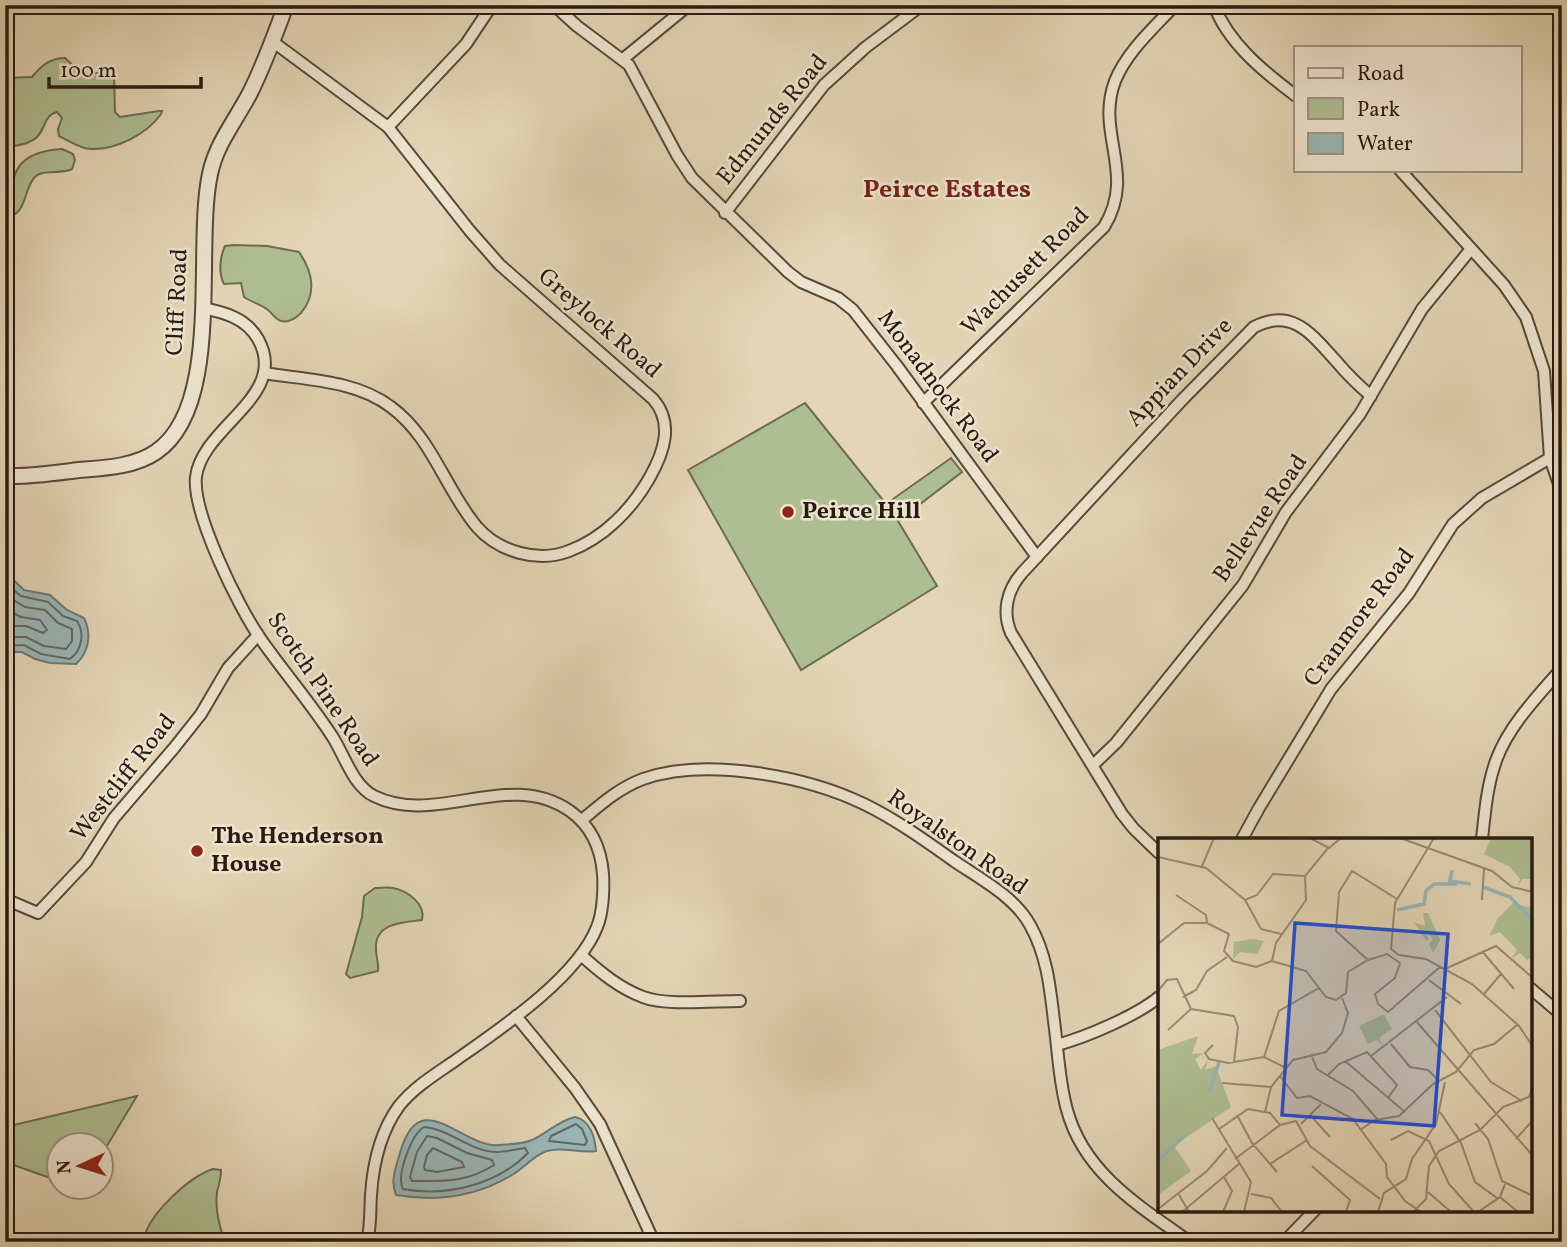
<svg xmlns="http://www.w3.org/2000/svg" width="1567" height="1247" font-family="Vollkorn,serif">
	<rect width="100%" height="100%" fill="#e3d5b5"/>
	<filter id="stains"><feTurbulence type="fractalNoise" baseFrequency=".00286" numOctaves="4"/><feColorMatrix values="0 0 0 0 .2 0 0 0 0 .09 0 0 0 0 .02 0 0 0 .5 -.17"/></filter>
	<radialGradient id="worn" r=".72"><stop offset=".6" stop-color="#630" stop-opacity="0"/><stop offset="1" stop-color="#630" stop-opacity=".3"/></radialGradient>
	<!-- green -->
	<g fill="#aebe92" stroke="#6c6c52" stroke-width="2">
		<path d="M65,58L83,75H92L105,69L114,74L115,112L120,117L159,111H162L161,114C147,134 116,150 91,149C81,149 69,141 59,136L58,129L62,118L57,112C44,115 46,128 37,137C29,145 15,145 5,148V78L32,77C41,66 50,58 65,58Z"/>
		<path d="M62,149L73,154L75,160L72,169C61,175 42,168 34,178C23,191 27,216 5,217V188C14,183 13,178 17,170C25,154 46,150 62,149Z"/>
		<path d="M234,245L267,246L299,252C313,272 317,294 301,313C296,318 289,323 281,321C275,319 273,314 268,310C261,304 251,302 244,297L241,283L224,284C218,273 220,257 225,246Z"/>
		<polygon points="805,403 886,504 951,458 962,472 898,521 937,586 801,670 688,470"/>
		<path d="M375,888C381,888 388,887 393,888C408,891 426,904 422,920C403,922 374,923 376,949C376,957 379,964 378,971L350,978L346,974L362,917L364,896Z"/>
		<polygon points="137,1096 102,1154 102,1146 60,1146 59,1181 5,1162 5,1127"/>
		<path d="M213,1169L221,1170C221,1179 219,1184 217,1192C215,1207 219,1229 226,1242H143C147,1215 189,1177 213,1169Z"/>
	</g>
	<!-- water -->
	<g fill="#99b6b7" stroke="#6c7875" stroke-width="2">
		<path d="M5,572L24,590L50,595L67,610L84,618C92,634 89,652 76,664L50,663L35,659L22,652H5Z"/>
		<path d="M575,1117C590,1120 595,1137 596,1151C580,1154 564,1146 547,1151C534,1155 524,1168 512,1175C476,1197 437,1202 396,1195C390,1181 396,1167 400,1153C420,1082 461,1149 500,1145C509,1144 524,1144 532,1140C547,1133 558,1121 575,1117Z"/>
	</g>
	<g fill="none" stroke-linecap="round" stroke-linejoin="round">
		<!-- shore -->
		<g stroke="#616864" stroke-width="2">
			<path d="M5,583L21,596L48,602L63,616L77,621C85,633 82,650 70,659L41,654L24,645L5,646"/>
			<polyline points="5,595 25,607 45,610 58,623 72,629 72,641 66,649 44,646 26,637 5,637"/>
			<polyline points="5,609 21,617 40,620 47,630 43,633 26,626 5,626"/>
			<polygon points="576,1124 582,1129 587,1141 585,1145 549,1141 551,1136"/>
			<path d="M424,1127C450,1129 471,1152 497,1152C506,1152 516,1149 525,1148L528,1153C497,1185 446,1197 403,1189C396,1176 411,1135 424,1127Z"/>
			<path d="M427,1136L437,1138L467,1153L492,1160L494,1165C466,1183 443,1181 412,1181L410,1177L417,1152Z"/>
			<polygon points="433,1148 462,1162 464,1167 437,1172 425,1170 424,1167 427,1155"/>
		</g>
		<defs>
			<g id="minor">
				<polyline points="554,5 577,26 629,65 677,155 692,178 788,272 801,282 838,298 853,310 897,366 1037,557"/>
				<path d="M1214,5C1228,43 1264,72 1296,96"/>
				<polyline points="623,59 689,5"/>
				<polyline points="388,127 466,44 492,5"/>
				<polyline points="1400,170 1504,285 1526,317 1544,371 1550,458 1562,493"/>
				<polyline points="725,213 824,85 866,47 922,5"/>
				<path d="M202,308C224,312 246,318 258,339C290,396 202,426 196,477C192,513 239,608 260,638C283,671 310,702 332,736C344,754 353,786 374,796C436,827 509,768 570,811C591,826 601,848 603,874C604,889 603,913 597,927C577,978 500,1029 456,1060C436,1074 414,1087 399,1106C380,1132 373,1164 371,1195C370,1211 371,1226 367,1242"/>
				<path d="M264,373C306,380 356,380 391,407C432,437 445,489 477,527C499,552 538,563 569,551C604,538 632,509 650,477C664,452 674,423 653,399L500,265L470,231L388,127L272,41"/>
				<path d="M923,403L1104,227C1137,173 1095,134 1115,81C1127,51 1154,28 1175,5"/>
				<polyline points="1093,765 1116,743 1243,585 1286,512 1360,414 1422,309 1471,249"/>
				<path d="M582,820C601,804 619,788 643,779C706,757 806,776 864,804C895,819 926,841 954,861C979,878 1015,897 1030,925C1047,955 1050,987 1054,1021C1058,1050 1059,1082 1067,1110C1084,1173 1139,1206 1190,1242"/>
				<polyline points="1242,839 1259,808 1331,689 1409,593 1453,524 1482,498 1550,458"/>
				<path d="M1482,839C1485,812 1487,784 1497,758C1510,724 1539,695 1562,668"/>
				<path d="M1159,853L1134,829L1122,814L1011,633C1002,612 1007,590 1022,573L1182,400L1254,327C1293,307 1312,335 1336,361C1347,374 1358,385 1371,396"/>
				<polyline points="5,899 38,913 86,862 114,818 174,748 201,714 228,668 258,635"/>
				<path d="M581,955C600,972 619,988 643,997C665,1006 715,1001 740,1001"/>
				<polyline points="1530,988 1562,1015"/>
				<polyline points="516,1016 575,1088 600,1124 654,1242"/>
				<path d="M1057,1045C1086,1037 1136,1016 1159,997"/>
				<polyline points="876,1242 876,1239"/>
				<polyline points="1284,1242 1315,1210"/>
			</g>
			<path id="tertiary" d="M5,476C30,477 55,473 79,470C104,468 134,467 156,452C224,406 194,248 210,174C216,144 236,120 250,93C264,65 275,35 286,5"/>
		</defs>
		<!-- minor casing -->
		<use href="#minor" stroke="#584a3a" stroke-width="14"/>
		<!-- tertiary casing -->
		<use href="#tertiary" stroke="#584a3a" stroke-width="18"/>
		<!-- minor -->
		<use href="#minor" stroke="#ede4cf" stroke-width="10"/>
		<!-- tertiary -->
		<use href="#tertiary" stroke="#ede4cf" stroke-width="14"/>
	</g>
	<!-- markers -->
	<g fill="#8f2418" stroke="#ede4cf" stroke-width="2.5">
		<circle cx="788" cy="512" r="7"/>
		<circle cx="197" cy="851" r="7"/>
	</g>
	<g text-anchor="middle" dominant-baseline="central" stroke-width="5" stroke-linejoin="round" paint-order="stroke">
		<!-- street labels -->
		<g font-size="24" fill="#291b11" stroke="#ede4cf">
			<text transform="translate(773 120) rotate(-51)">Edmunds Road</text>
			<text transform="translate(1026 272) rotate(-45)">Wachusett Road</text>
			<text transform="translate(178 302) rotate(-87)">Cliff Road</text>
			<text transform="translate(599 324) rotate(41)">Greylock Road</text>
			<text transform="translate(1180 373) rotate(-46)">Appian Drive</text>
			<text transform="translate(937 387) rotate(53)">Monadnock Road</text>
			<text transform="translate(1261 519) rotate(-56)">Bellevue Road</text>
			<text transform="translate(1360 618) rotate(-53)">Cranmore Road</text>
			<text transform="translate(322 690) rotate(56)">Scotch Pine Road</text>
			<text transform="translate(124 778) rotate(-52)">Westcliff Road</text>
			<text transform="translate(957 843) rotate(35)">Royalston Road</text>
		</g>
		<!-- poi labels -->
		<g font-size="24" font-weight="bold" fill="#291b11" stroke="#ede4cf" text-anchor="start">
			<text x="802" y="512">Peirce Hill</text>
			<text x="211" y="837">The Henderson<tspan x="211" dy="28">House</tspan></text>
		</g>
		<!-- neighbourhood labels -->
		<g font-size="26" font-weight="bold" fill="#7a1f14" stroke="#ede4cf">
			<text x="947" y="190">Peirce Estates</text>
		</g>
	</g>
	<!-- overview -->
	<g transform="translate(1158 838)">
		<rect width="374" height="374" fill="#e3d5b5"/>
		<path d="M328,0H374V41H364L359,50L362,41L352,29L326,16L332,2ZM355,65L374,70V119L369,122L362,115L354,120L359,112L342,94L331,98L340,80ZM265,75H270L282,102L275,115L271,106L275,101L266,91L271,101L268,103L256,84L267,88ZM95,101L106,103L99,116L82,114L75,121L76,104ZM226,176L234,191L221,200L226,208L218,202L210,206L201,188ZM40,198L34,216L46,215L37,221L43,232L50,222L47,232L58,228L73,269L16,308L33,333L0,357V212Z" fill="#aebe92"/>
		<path fill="none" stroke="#99b6b7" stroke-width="3.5" d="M294,32L292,43L313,46M325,49L352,59L375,83M239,72L266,66L268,53L276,46H299M51,255L61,224M0,323L27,297"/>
		<path fill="none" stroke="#998b73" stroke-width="2" d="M152,0L171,10L183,0M242,0L334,33L354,49L375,54M276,0L237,65L233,111L241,117L268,121L314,146L361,188L375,209M0,19L48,30L87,62L103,91L123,96M44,28L56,0M18,57L48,77L49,85M324,58V62L326,31M87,62L99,57L115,36L147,38M0,106L26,85H49L71,96L66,113L75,123L98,129L114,123M324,113L356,151M210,122L178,93L181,54L194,33L239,61M114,123L148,133L168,159L178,162L188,155L190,134L210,122L229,116L242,125M114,123L118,105L148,62L147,38L170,10M242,125L237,140L217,156L220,166L230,174L282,129M287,131L338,108L375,140M271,142L303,166M0,153L9,142L19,141L33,171L76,178L80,189L76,224M326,156L343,136M25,159L38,152L49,133L69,119M277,172L333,244L364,263M258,183L375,318M10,192L33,171M233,206L252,229L270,232L282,244M55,207L47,215L51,221L70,225L106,219L128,230M153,216L159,231L195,253L220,282M213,218L289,159M106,219L121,173L161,150M187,223L247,274M122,238L139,260L152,258L195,281L228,326L229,339L247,363L263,374M169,238L181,226L209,214L239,247L230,260M64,245L113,249M107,274L113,249L135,222L168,214L184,195L190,175L184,160M282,274L303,305L317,344L339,360M79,277L94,305L119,334M153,278L172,299M54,280L93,344L86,374M317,285L330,301L344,343L375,358M143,286L163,266M61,291L90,271L112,275L122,287M202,292L217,282L241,278L275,246L298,234L316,212L336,206L359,187M358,301L375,282M233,302L250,293L271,303L291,346L316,374M77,321L122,287L138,283L152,308L222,361M112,326L149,302M154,328L192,362L188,374M270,354L293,374M20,355L31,374M93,356L113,360L124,374M342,359L360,374M0,371L49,333L69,310M24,374L81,326M65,374L74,353L66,339M220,374L226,355L248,341L254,321L278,286L287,244M255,374L268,361L271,328L281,313L322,292L345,269L371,259L375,248M320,374L342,359L347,346"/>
		<path fill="#1d4ed8" fill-opacity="0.15" stroke="#1d4ed8" stroke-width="3.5" d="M137,85L290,96L276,288L124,277Z"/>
		<rect width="374" height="374" fill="none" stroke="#291b11" stroke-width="3.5"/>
	</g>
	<!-- margin -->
	<rect width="1567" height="1247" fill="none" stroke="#e3d5b5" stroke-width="28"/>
	<rect x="7" y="7" width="1553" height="1233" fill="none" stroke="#291b11" stroke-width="3.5"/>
	<rect x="14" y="14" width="1539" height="1219" fill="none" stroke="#291b11" stroke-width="2"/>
	<!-- legend -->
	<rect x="1294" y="46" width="228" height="126" fill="#ede4cf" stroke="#9f9483" stroke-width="2"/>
	<rect x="1308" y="68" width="35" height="10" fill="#ede4cf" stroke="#9f9483" stroke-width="2"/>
	<text x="1357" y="80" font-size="21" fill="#291b11">Road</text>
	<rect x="1308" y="98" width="35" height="21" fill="#aebe92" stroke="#9f9483" stroke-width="2"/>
	<text x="1357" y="116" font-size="21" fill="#291b11">Park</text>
	<rect x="1308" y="133" width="35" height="21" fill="#99b6b7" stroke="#9f9483" stroke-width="2"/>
	<text x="1357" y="150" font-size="21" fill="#291b11">Water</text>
	<!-- north arrow -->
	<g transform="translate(80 1166) rotate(266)"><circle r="33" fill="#ede4cf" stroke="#9f9483" stroke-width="2"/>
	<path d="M0-5L12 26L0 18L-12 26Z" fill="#8f2418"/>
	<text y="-10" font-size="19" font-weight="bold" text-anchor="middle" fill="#291b11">N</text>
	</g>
	<!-- scale -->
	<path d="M49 77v10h152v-10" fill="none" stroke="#291b11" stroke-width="3.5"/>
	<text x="60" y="77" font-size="21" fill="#291b11" stroke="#ede4cf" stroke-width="5" paint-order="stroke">100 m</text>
	<rect width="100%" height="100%" filter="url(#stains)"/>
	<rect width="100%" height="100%" fill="url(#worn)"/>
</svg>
